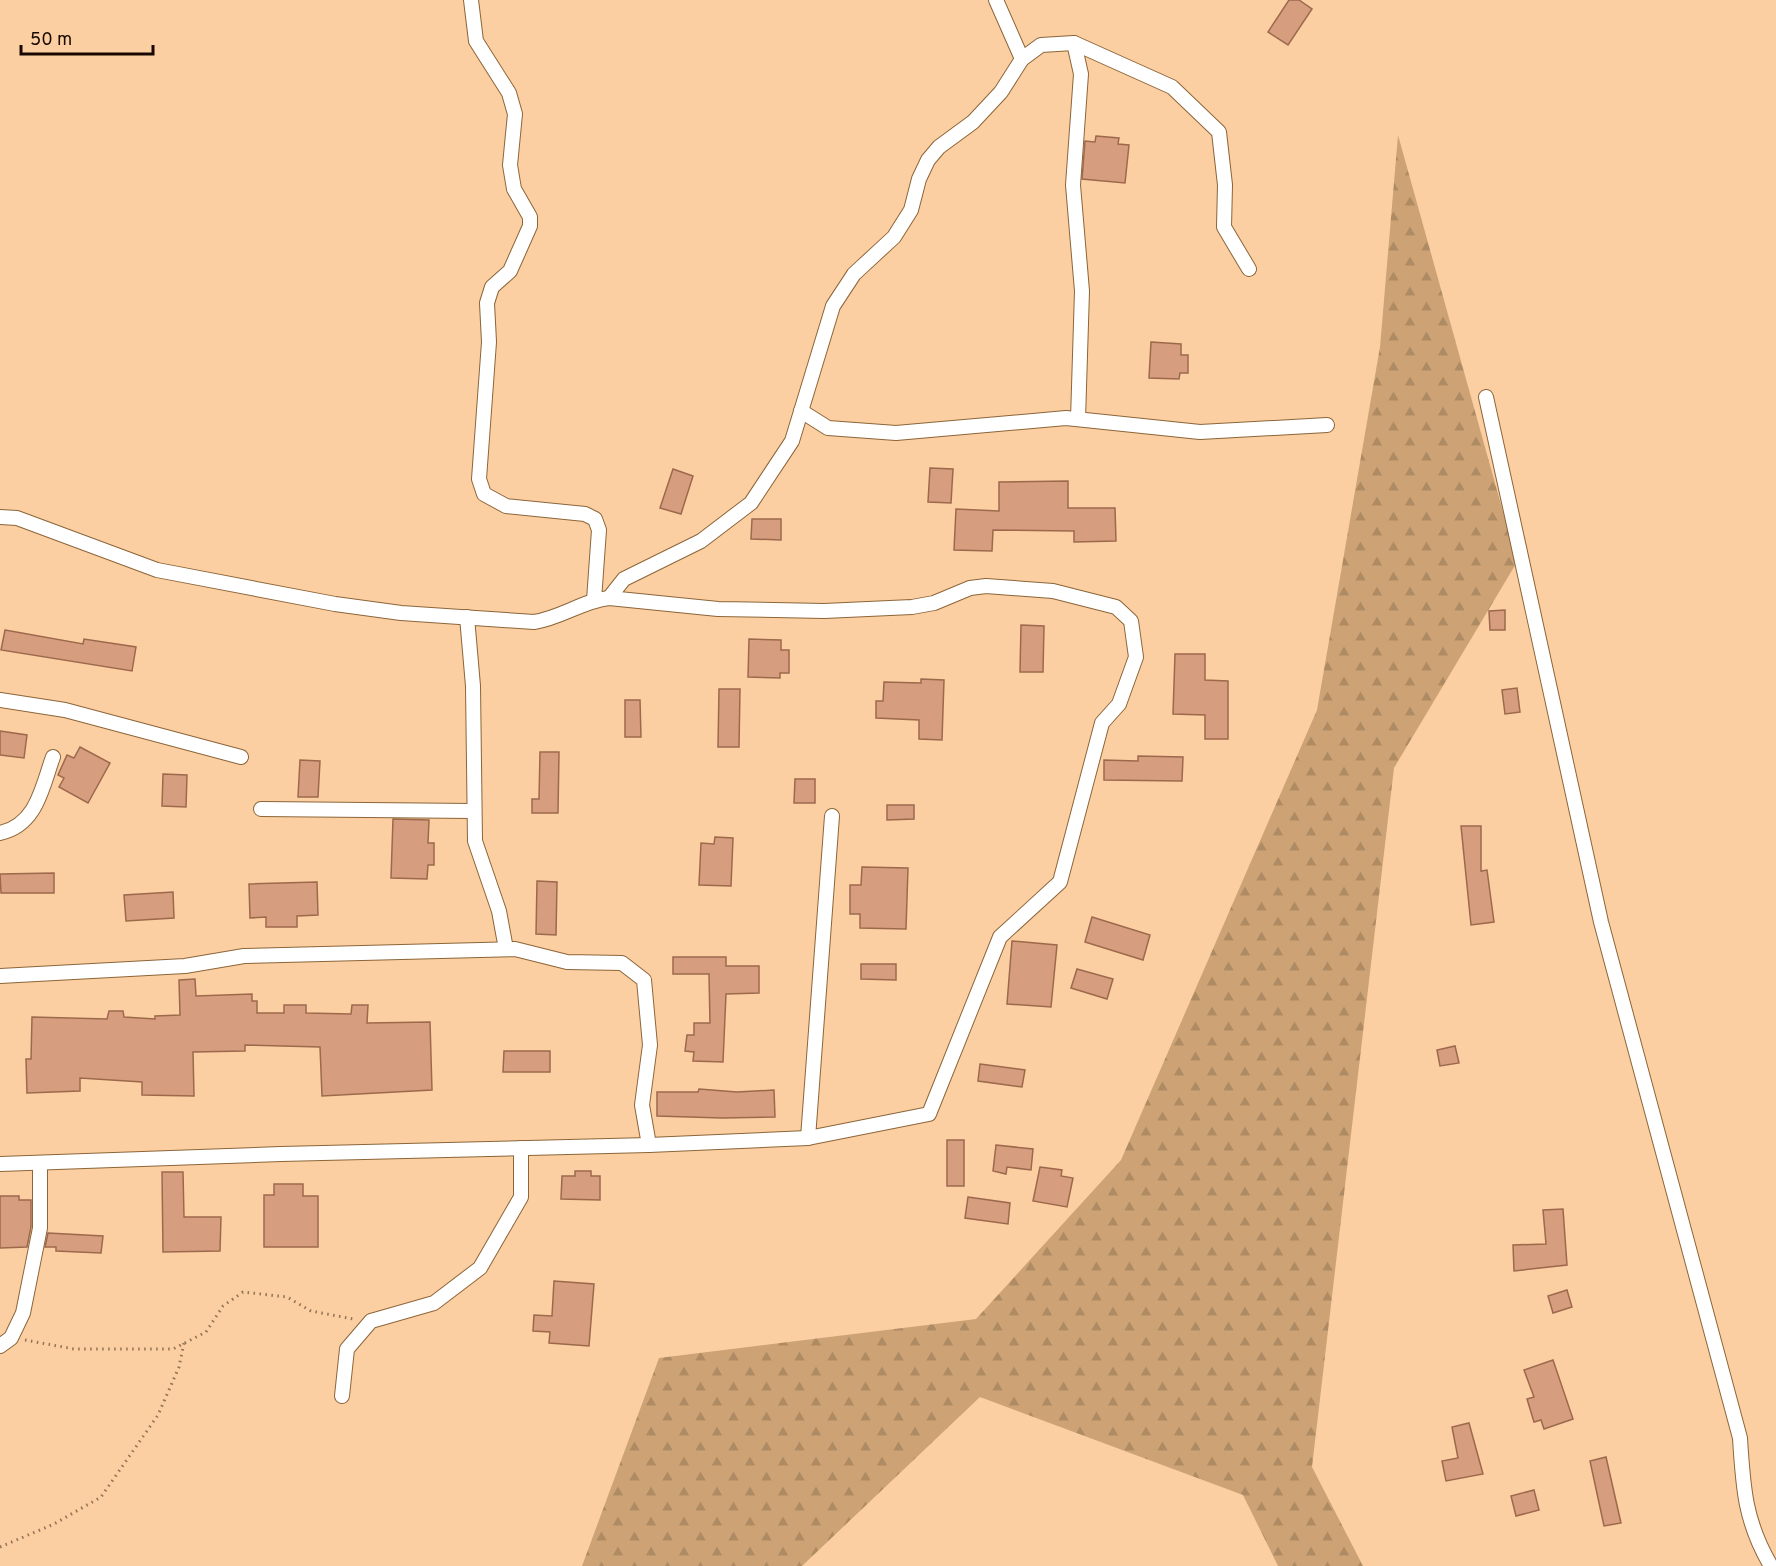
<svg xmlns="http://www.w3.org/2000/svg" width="1776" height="1566" font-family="Overpass,sans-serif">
	<defs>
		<pattern id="forest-firs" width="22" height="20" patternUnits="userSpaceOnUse" patternTransform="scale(1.5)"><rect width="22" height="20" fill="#cda376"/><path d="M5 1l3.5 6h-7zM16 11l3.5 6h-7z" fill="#af8b64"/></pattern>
	</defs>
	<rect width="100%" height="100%" fill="#fbcfa1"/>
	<!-- forest -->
	<polygon fill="url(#forest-firs)" points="1398,135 1517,562 1394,768 1312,1467 1363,1566 1278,1566 1243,1495 980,1397 802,1566 582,1566 659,1358 976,1319 1121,1160 1317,710 1380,347"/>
	<!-- building -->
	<g fill="#d79d7f" stroke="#9d694d" stroke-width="1.5">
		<polygon points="1289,0 1299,0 1312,9 1288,45 1268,32"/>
		<polygon points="1096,136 1119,138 1118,144 1129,145 1125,183 1082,179 1085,141 1095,142"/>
		<polygon points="1151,342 1181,344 1181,355 1188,355 1188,373 1180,373 1179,379 1149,378"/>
		<polygon points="930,468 953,469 951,503 928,502"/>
		<polygon points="673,469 693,476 681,514 660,508"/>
		<polygon points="1068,481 1068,508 1115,508 1116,541 1074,542 1074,531 993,530 992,551 954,550 956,509 999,511 999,482"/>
		<polygon points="752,519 781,519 781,540 751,539"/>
		<polygon points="1505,610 1505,630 1490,630 1489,611"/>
		<polygon points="1021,625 1044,626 1043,672 1020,672"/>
		<polygon points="5,630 83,644 84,639 136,647 132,671 1,650"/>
		<polygon points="749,639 781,640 781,650 789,650 789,673 780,673 780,678 748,677"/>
		<polygon points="1175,654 1205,654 1205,680 1228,681 1228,739 1205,739 1205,715 1173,714"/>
		<polygon points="921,679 944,680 942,740 919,739 919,720 876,718 876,701 883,701 884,682 921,683"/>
		<polygon points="1517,688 1520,712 1505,714 1502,690"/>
		<polygon points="719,689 740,689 739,747 718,747"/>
		<polygon points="625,700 640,700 641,737 625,737"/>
		<polygon points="0,731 27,735 24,758 0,755"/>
		<polygon points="80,747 110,763 88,803 59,787 64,778 58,775 67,755 74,758"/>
		<polygon points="540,752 559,752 558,813 532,813 532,799 539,799"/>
		<polygon points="1138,756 1183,757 1182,781 1104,780 1104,760 1138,761"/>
		<polygon points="300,760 320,761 318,797 298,797"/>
		<polygon points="163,774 187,775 186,807 162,806"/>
		<polygon points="795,779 815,779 815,803 794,803"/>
		<polygon points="887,805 914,805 914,819 887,820"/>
		<polygon points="393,819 429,820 428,843 434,843 434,865 428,865 427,879 391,878"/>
		<polygon points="1461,826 1481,826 1481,871 1487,870 1494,922 1471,925"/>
		<polygon points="715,837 733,838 731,886 699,885 701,843 714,844"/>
		<polygon points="862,867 908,868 906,929 860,928 860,914 850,914 850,885 861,885"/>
		<polygon points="54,873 54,893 1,893 0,874"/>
		<polygon points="537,881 557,882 556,935 536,934"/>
		<polygon points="317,882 318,915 297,916 297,927 266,927 266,917 250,918 249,884"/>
		<polygon points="173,892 174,918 126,921 124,895"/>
		<polygon points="1092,917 1150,935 1143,960 1085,942"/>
		<polygon points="1012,941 1057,945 1051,1007 1007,1004"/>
		<polygon points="673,957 726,957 726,966 759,966 759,993 726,994 723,1062 693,1061 694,1052 685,1051 687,1035 694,1035 694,1023 710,1023 709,974 673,974"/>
		<polygon points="861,964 896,964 896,980 861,979"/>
		<polygon points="1077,969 1113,979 1107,999 1071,988"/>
		<polygon points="195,979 196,996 252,994 252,1001 257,1001 257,1013 284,1013 284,1005 306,1005 306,1013 351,1014 352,1005 368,1005 367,1023 430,1022 432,1090 322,1096 320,1047 245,1045 245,1051 193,1052 194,1096 142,1095 142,1082 80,1078 80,1091 27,1093 26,1059 31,1059 32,1017 107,1019 109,1011 123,1011 124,1017 155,1019 155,1016 180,1015 179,980"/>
		<polygon points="1455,1046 1459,1063 1440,1066 1437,1050"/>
		<polygon points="504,1051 550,1051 550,1072 503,1072"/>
		<polygon points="980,1064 1025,1070 1022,1087 978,1081"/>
		<polygon points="699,1089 737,1092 774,1090 775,1117 722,1118 657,1116 657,1092 698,1092"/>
		<rect x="947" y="1140" width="17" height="46"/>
		<polygon points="996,1145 1033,1149 1031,1170 1007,1167 1006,1174 993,1171"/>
		<polygon points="1040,1167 1062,1170 1061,1176 1073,1178 1067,1207 1033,1201"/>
		<polygon points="575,1171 591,1171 591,1176 600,1176 600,1200 561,1199 562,1176 575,1176"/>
		<polygon points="162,1172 183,1172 184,1217 221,1217 220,1251 163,1252"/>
		<polygon points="274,1184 303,1184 303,1196 318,1196 318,1247 264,1247 264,1195 274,1195"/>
		<polygon points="0,1196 19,1196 19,1200 31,1200 31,1227 27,1247 0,1248"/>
		<polygon points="968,1197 1010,1203 1008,1224 965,1218"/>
		<polygon points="1563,1209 1567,1265 1514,1271 1513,1245 1546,1244 1543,1210"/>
		<polygon points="48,1233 103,1236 101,1253 56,1251 56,1247 45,1247"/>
		<polygon points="554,1281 594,1284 589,1346 549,1343 550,1332 533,1331 534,1315 552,1316"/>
		<polygon points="1567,1290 1572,1307 1553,1313 1548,1296"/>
		<polygon points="1553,1360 1573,1419 1544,1429 1541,1420 1534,1422 1527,1399 1534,1397 1524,1370"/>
		<polygon points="1469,1423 1483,1474 1446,1481 1442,1461 1458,1458 1452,1427"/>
		<polygon points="1606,1457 1621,1523 1604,1526 1590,1461"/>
		<polygon points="1534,1490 1539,1510 1516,1516 1511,1496"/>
	</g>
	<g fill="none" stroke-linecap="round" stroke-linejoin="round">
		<defs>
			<g id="street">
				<polyline points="471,0 476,41 509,93 515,114 510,165 514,189 530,217 530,226 510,271 492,287 487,303 489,342 479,479 484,494 506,506 585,514 595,519 599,530 594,600"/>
				<polyline points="996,0 1022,59"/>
				<polyline points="1074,43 1081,74 1073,185 1082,291 1078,419"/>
				<path d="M1486,397L1601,922L1740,1438C1743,1488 1745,1522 1771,1566"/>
				<polyline points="801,411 828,428 896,433 1066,418 1200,432 1327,425"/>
				<path d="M0,517L17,518L157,570L335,604L401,613L534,622C561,618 582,601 609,598L718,609L824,611L912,607L934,603L970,588L986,586L1053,591L1116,607L1131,621L1136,657L1119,704L1102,723L1060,882L1000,937L929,1114L808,1138L649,1145L642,1105L650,1045L644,980L622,963L567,962L515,949L244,956L185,966L0,976"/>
				<polyline points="609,598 624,579 701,541 751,503 792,441 833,306 854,274 894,237 911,210 919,179 928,160 939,147 973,122 1001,92 1022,59 1041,45 1074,43 1172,87 1219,132 1225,185 1224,227 1249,269"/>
				<polyline points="467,617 473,686 475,841 499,911 506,949"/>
				<polyline points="0,700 65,710 241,757"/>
				<polyline points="261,809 473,811"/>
				<path d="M0,833C37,825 42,787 53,757"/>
				<polyline points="808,1138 832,816"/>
				<polyline points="0,1164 281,1154 649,1145"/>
				<polyline points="0,1346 11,1338 23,1313 40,1228 40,1164"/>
				<polyline points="342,1396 347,1349 371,1321 434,1303 480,1268 521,1197 521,1148"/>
			</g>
		</defs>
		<!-- street casing -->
		<use href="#street" stroke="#8c6539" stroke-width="16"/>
		<!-- path -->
		<g stroke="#927357" stroke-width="3" stroke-dasharray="1.5 4.5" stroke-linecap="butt">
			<polyline points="25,1340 74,1349 173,1349 206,1332 223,1306 243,1292 287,1297 311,1311 353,1319"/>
			<polyline points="0,1547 54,1524 101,1497 158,1415 179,1367 184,1343"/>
		</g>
		<!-- street -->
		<use href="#street" stroke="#fff" stroke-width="14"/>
	</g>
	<!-- scale -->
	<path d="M21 45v9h132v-9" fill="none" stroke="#170800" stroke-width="3"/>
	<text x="30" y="45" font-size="18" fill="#170800" stroke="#fbcfa1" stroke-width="4.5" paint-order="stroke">50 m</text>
</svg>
